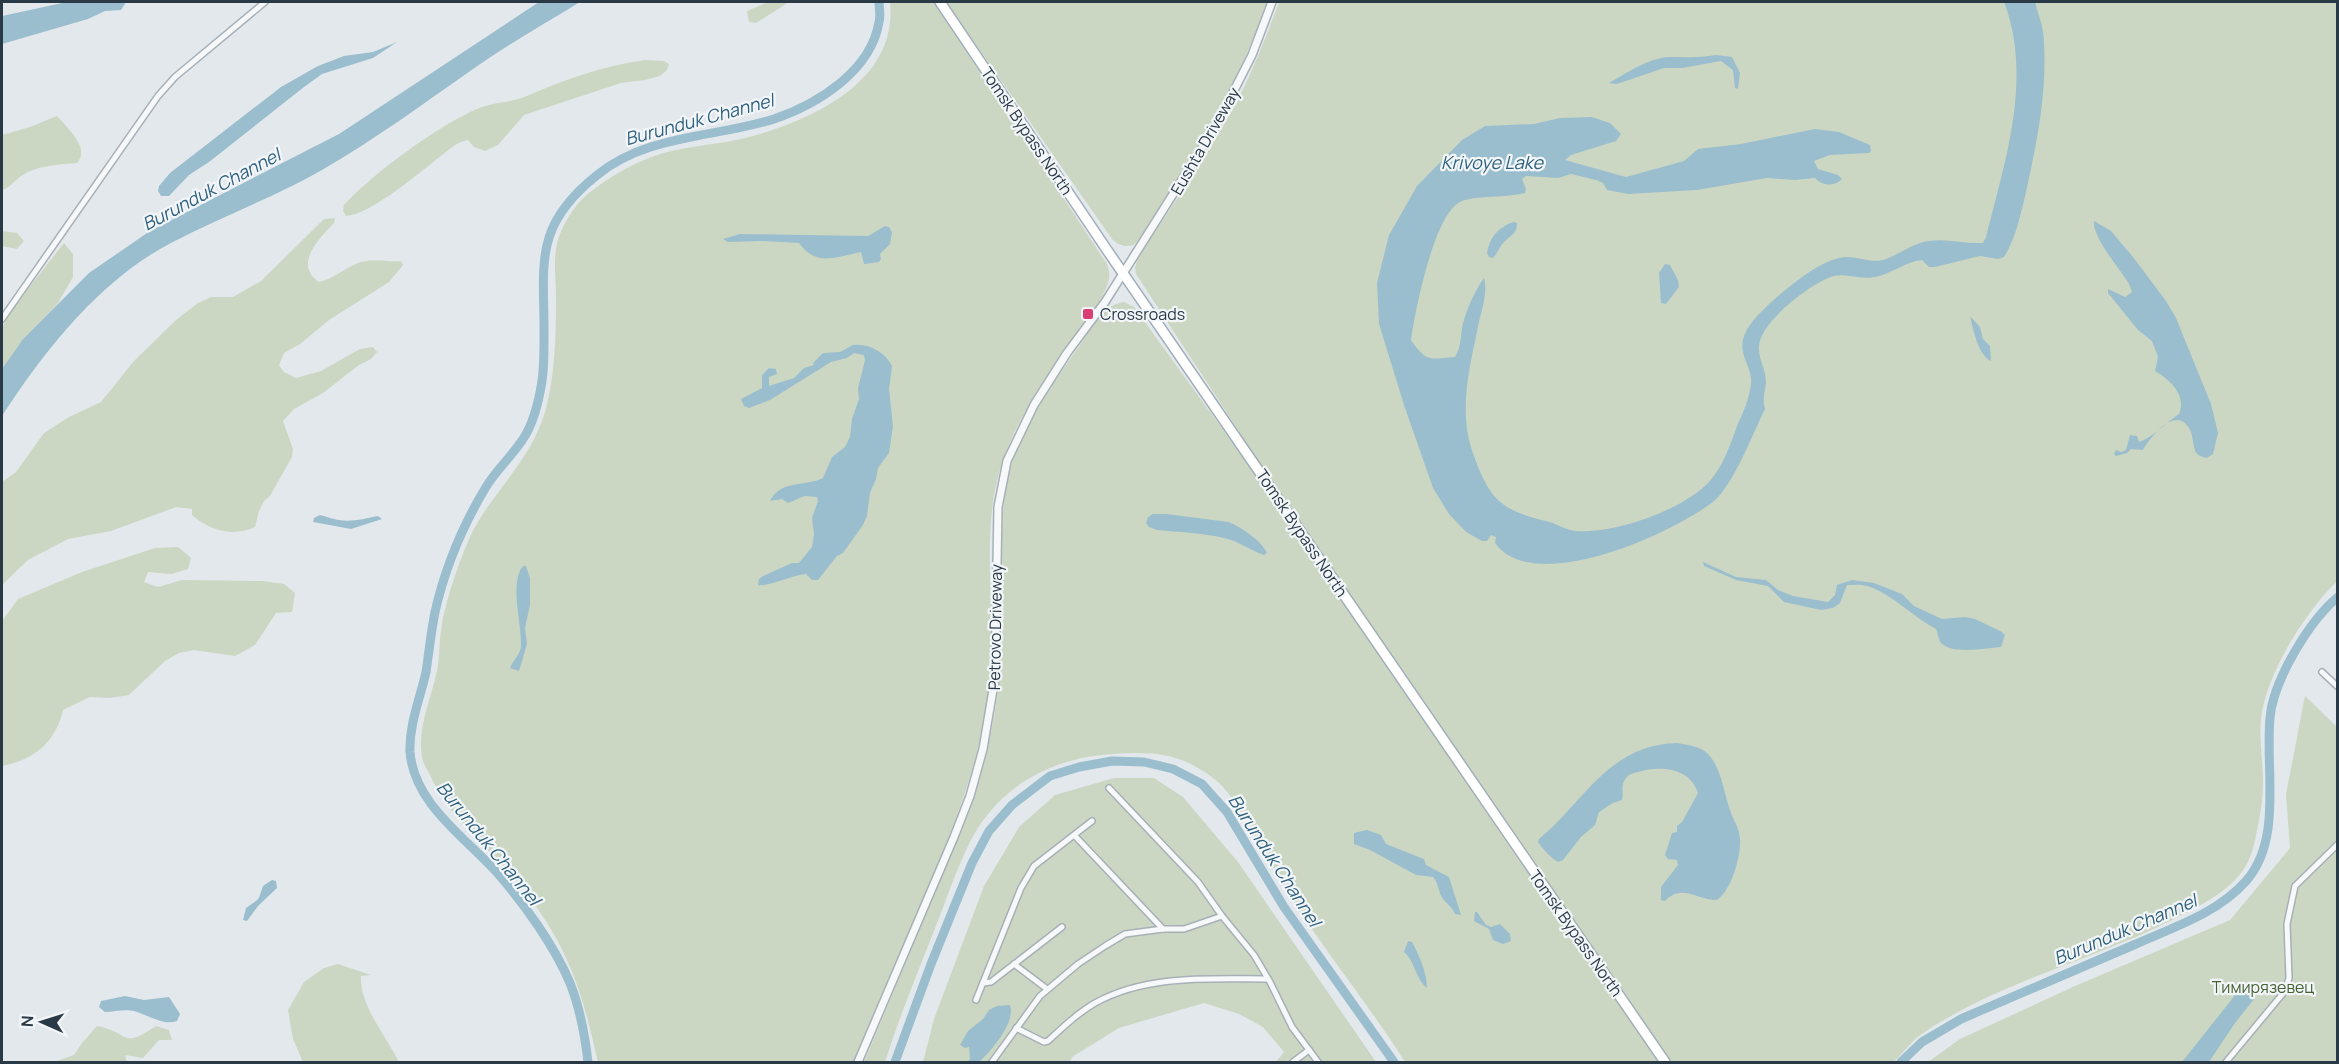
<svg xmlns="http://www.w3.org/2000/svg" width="2339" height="1064" font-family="Manrope,sans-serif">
	<rect width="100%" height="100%" fill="#e3e8ec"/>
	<!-- green -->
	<g fill="#ccd7c3">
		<polygon points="768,2 789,2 756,23 749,22 747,11"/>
		<path d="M890,2H934L1107,264C1110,272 1110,278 1107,286C1099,306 1083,325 1070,343C1044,380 1018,417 1003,460C976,538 1001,627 987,707C976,769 954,826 931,884C906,944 880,1003 854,1062H598C586,1010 576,969 547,923C536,905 521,885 506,869C478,839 447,813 430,775C427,770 423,763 422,757C417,728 431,699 437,671C440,655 439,639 442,624C446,599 463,549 475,527C497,488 532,457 545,412C555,376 556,336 556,298C556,281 553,260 557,244C561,226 575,204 589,193C609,177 630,165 654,156C686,145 721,145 753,136C817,118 898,79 890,2Z"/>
		<path d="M946,2H1268C1257,30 1245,58 1232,86C1222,106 1145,241 1133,245C1125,248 1117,244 1112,239Z"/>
		<path d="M1279,2H2337V581C2305,613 2267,672 2261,718C2259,739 2263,761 2263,782C2263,800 2260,817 2256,835C2254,848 2249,863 2241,873C2224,895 2194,909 2170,921C2088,962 1995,983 1919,1036C1910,1043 1902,1054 1894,1062H1672L1272,482L1136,274L1135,268L1138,257C1171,208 1205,159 1234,107C1252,73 1266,37 1279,2Z"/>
		<path d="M645,60L664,61L669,64L667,70L660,76L645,80L621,83L524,115L498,145L485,151L474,147L468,140C454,143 448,151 437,159C417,175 369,215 346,216L343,211L344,205C372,174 444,121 482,107C497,102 513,102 527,96C566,79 603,66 645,60Z"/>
		<path d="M57,116C67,128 91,148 77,163C57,165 38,165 21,176C14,181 10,188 2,190V135L30,127Z"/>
		<path d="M335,218L334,223C319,239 293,264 319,282C334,279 344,268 358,263C371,258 387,262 401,261L403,265L389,282L329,320L300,344L284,353L279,365L284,372L296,378L321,371L360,349L373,347L377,352L371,359L359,365L323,393L294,409L283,421L293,449L292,457L270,496L264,501L259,511L255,527C233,537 210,531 192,515V509L176,507L111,531L68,539L28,560L2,585V482L16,472L44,433L69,417L101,402L134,361L176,320L198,303L211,297H233L261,281L324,219Z"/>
		<polygon points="2,231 17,233 24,241 17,249 2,246"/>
		<polygon points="64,243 73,254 73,277 58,303 23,339 2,369 2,328 9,313"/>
		<path d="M1124,302L1134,307L1252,470L1660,1062H1405C1369,1005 1325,952 1289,894C1275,871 1261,847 1247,824C1239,810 1231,794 1219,783C1185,754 1156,751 1114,754C1053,757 998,786 970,842C956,870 946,901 934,931C917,974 899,1018 885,1062H864L967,817C990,755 1001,692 1003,626C1005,573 995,515 1012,463C1026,420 1054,382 1080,345C1090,330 1103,304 1124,302Z"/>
		<path d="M178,547L191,558L188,569L171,574L148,572L144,582L158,587L182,580L263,581L284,584L295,593L292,612L276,613L255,645L235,656L194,650L179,653L165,661L129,695L110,698L90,697L63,710C56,742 34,760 2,766V621L18,599L82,572L155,548Z"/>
		<polygon points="2305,696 2337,727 2337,1062 1928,1062 1960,1039 2075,986 2230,920 2290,848 2286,794"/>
		<polygon points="1114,778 1154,778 1183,797 1238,862 1376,1062 1276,1062 1284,1052 1263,1027 1239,1014 1204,1003 1119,1028 1072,1057 1070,1062 923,1062 934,1019 984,886 1019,827 1055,795"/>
		<path d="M338,964L371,975L361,976C359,1004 387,1038 399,1062H303L293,1039L288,1010L304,982L324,968Z"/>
		<path d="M97,1026C132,1033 120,1050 156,1026L169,1030L172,1040H159L143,1058L125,1055L127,1062H54L74,1055L82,1043Z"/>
	</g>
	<!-- water -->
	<g fill="#9bbece">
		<polygon points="67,2 126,2 121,10 105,11 88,19 2,44 2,16"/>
		<path d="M539,2H580C544,24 507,45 473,69C423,104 374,140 322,170C273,198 220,217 171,243C101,279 44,351 2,416V369L23,339L89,273L150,231L339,134Z"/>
		<path d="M2004,2H2035C2038,14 2044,28 2044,42C2047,93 2037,142 2026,192C2021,213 2016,238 2004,257L1998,259L1980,256L1935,267H1929L1922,260C1904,262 1892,274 1875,277C1862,280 1847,273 1834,276C1812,282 1760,322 1759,346C1758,359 1766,369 1766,382C1765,394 1762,397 1765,409C1753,433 1734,484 1714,501C1674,533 1534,597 1495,543L1496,537L1491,535L1487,541H1482L1466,532L1449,514L1433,488L1404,405L1379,324L1377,283L1389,235L1417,186L1462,140L1485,126L1534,124L1560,118L1592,117L1610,123L1621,134L1616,141L1571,155L1565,160L1626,177L1684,161L1698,149L1741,144L1815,129L1839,132L1870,145L1871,151L1869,153L1830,155L1814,161L1818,169L1838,175L1842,179C1834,187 1822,186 1815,178L1795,180L1767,178L1697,190L1628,194L1607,190L1603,183L1596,180L1571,174L1558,178L1526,176L1522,179L1526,189L1525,193C1507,198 1475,195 1460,202C1434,215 1415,311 1411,340C1427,363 1430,359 1455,357C1462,346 1460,335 1463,323C1467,309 1475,290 1484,278C1488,291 1482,309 1479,322C1470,367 1457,411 1474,456C1490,500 1501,510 1546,521C1556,523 1565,530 1576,531C1614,534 1683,510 1709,482C1723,467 1730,445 1737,426C1743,413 1750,397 1751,383C1752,371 1745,363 1743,352C1739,333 1755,318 1767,306C1785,290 1822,257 1847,257C1858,257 1872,263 1883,260C1899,255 1912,243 1929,241C1947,238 1964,244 1983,243L1986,237C2005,161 2033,78 2004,2Z"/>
		<polygon points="397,42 373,58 322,74 304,87 209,162 189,175 169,196 161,196 158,191 159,186 170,173 281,87 318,66 344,56 373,52"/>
		<path d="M1716,55L1732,57L1740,73L1738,89L1735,88L1733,70L1721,61L1682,68H1664L1617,84L1609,83C1627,73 1648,58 1669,57C1685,57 1700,58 1716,55Z"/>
		<path d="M2094,221L2111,231L2133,257L2166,301L2176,318L2211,404L2218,433L2213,454L2207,458C2202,457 2198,456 2195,451C2193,445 2193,438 2191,432C2178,402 2151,436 2143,450L2131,449L2127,453L2116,456L2114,454L2116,450L2121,452L2126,450L2130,435L2137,436L2139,442C2155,436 2164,424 2179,414C2187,395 2170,380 2155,371L2158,357L2152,341L2138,330L2108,293V289L2125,297L2132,292L2129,284C2120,269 2092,237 2094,221Z"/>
		<path d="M1513,222L1517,223C1517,234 1511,235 1504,242C1499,247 1498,253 1493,258L1489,257L1487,253C1490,236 1498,228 1513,222Z"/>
		<path d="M885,226L889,227L892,232L890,244L880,254L881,259L879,262L864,264L861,252C836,257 816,267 799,243L763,241L728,242L723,239L740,234L868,236Z"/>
		<polygon points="1665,264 1670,265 1678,280 1679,287 1666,304 1661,303 1659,273"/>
		<path d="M1970,316L1980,327L1983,339L1990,346L1991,361C1978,355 1973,329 1970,316Z"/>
		<path d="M853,345C869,343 885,352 892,366L889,389L893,426L889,453L878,468L876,479L870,493L867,516L863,525L843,553L837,556L818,580H812L806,574C792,575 769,587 758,585L759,579L763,576L792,563H799L812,547L814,534L812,518L818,501L817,497L805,496L788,503L782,499L770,501C781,479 805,487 823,478L832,457L845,447L850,437L852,419L859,399L858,388L865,360L864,355L854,353L847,358L831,362L770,400L749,408L744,406L741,399L762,388V375L769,368L776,369L777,374L769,377V386L794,378L804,368L814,365L813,363L823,353L840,352Z"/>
		<path d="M1153,514H1166L1229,522C1242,528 1261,540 1267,553L1264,555C1251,551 1239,541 1224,538C1202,533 1180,532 1157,530L1149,527L1146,523L1148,517Z"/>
		<path d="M320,515C326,516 328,518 334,519C349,523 363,519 378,516L382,519L351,529L313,522L314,518Z"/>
		<path d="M1703,562L1736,577L1766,580L1778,590L1793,596L1828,602L1835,595L1837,585L1852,580L1874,583L1902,594L1914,606L1942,619L1965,617L1975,619L2002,632L2005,635L2001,647C1985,648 1953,655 1941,643C1938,639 1938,633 1936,629C1913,617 1891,593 1867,586C1861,584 1854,585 1847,585L1840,603L1833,608L1821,610L1784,602L1768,586L1736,580L1704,566Z"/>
		<path d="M523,566H526L530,578V605L525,628L527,644L519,671L510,668C513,661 521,653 521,646C522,625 509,582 523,566Z"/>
		<path d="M1677,743C1688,745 1699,746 1707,753C1721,766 1724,793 1730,810C1734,823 1741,828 1740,845C1739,862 1731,890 1717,900C1697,900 1682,883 1665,901L1661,900V887L1678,865L1677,860L1668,859L1665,855L1672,833L1677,832V826L1682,822L1698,793C1690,768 1661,765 1638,772C1634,773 1629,774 1626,778C1620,785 1624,792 1622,800L1613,803L1599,812L1595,825L1581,837L1563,860L1558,862C1552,859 1542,848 1538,842L1539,839C1585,801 1608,745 1677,743Z"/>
		<path d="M1367,830L1381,835L1386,844L1424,859L1426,865L1449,877L1461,915L1455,914C1452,907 1448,905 1443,899C1438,892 1439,883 1433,877L1416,875L1370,850L1354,844V833Z"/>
		<path d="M272,880L276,881L277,888L258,906L247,921L243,920L246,908C261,897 257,903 263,886Z"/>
		<polygon points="1475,912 1477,912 1486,925 1491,927 1500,924 1510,934 1511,941 1503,944 1493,940 1489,929 1474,921"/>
		<path d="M1408,941L1412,942C1419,955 1427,973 1427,988C1415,978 1415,961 1404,952Z"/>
		<polygon points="2250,987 2255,993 2255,998 2235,1023 2209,1062 2182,1062 2236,994 2244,988"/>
		<path d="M125,996L144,1000L169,997L180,1014L177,1021C163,1026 148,1015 134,1011C123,1009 115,1012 105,1012L99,1007L101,1001Z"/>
		<path d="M1010,1005C1016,1023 991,1051 979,1062H967L970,1059L969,1047L965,1048L960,1045L968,1031L983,1019L989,1010L997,1006Z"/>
	</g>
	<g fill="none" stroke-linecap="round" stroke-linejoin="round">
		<!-- river -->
		<g stroke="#9bbece" stroke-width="9">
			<path d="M588,1062C585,1036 580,1008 570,983C555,947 525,905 500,876C468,839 414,805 410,752C409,724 420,699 426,672C429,652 431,632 435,612C445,568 463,525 486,487C496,470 512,456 523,439C534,423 539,400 542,381C544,368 544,354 544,341C545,266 531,228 596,176C646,134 715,138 774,119C818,104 871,71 879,22C881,16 879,8 879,2"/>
			<polyline points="895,1062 931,964 972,863 989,831 1012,805 1050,776 1079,767 1112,761 1144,762 1173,769 1202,784 1227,812 1284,907 1394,1062"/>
			<path d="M1901,1062L1922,1042L1961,1019C2019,994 2078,969 2136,944C2174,927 2218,913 2246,881C2283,840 2265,768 2270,718C2273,681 2309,621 2338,597"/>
		</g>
		<defs>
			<g id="minor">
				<polyline points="2,319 158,96 175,77 265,2"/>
				<polyline points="2322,672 2338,687"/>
				<polyline points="1109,788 1198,882 1222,916 1254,955 1270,982 1292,1027 1318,1062"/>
				<polyline points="1075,836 1163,929"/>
				<polyline points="1014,964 1047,989"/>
				<polyline points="983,983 991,982 1062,927"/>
				<polyline points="976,1000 1021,888 1034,866 1092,821"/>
				<path d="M1016,1028L1044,1042L1048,1041C1063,1027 1078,1013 1095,1003C1147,974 1211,979 1268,979"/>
				<polyline points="992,1062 1040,996 1078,964 1105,946 1125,934 1163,929 1184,929 1222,916"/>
				<polyline points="1293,1062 1309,1050"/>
				<polyline points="2226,1062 2285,991 2289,978 2287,924 2295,886 2338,844"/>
			</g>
			<polyline id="tertiary" points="858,1062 954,837 970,796 983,749 995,678 998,507 1007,461 1034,405 1067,353 1105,302 1216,126 1252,55 1272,2"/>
			<polyline id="primary" points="940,2 1107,250 1665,1062"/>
		</defs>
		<!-- minor casing -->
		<use href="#minor" stroke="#a7b0b7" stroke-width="8"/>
		<!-- tertiary casing -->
		<use href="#tertiary" stroke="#a7b0b7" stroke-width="10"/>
		<!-- primary casing -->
		<use href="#primary" stroke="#a1afb9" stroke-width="12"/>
		<!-- minor -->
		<use href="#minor" stroke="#f6f8fa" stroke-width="5"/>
		<!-- tertiary -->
		<use href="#tertiary" stroke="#f6f8fa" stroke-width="7"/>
		<!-- primary -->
		<use href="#primary" stroke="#fff" stroke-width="9"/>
	</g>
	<!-- markers -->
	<rect fill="#da3f73" stroke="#f3f6f9" stroke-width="2" x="1082" y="308" width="12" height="12" rx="3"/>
	<g text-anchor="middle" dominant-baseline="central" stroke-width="4.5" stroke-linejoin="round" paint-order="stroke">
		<!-- street labels -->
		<g font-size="16" fill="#293946" stroke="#f3f6f9">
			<text transform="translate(1027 131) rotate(56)">Tomsk Bypass North</text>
			<text transform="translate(1205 141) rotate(-60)">Eushta Driveway</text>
			<text transform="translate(1302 533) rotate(56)">Tomsk Bypass North</text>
			<text transform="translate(995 627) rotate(-89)">Petrovo Driveway</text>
			<text transform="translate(1576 933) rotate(55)">Tomsk Bypass North</text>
		</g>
		<!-- poi labels -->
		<g font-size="16" fill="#293946" stroke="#f3f6f9" text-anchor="start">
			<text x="1100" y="314">Crossroads</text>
		</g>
		<!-- park labels -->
		<g font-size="16" fill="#466335" stroke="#f3f6f9">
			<text x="2263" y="987">Тимирязевец</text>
		</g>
		<!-- water labels -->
		<g font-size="18" font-style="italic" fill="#2f617e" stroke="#f3f6f9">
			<text transform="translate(699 119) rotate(-15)">Burunduk Channel</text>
			<text x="1492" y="162">Krivoye Lake</text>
			<text transform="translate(211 189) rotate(-28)">Burunduk Channel</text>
			<text transform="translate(489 843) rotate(51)">Burunduk Channel</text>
			<text transform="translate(1275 860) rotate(57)">Burunduk Channel</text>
			<text transform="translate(2125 929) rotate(-23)">Burunduk Channel</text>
		</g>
	</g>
	<!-- border -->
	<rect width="2339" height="1064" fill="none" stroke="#293946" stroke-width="6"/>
	<!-- north arrow -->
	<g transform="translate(42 1022) rotate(273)" stroke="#f3f6f9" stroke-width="4.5" paint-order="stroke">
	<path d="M0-4.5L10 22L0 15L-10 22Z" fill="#293946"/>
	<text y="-9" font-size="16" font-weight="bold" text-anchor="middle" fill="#293946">N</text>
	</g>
</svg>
